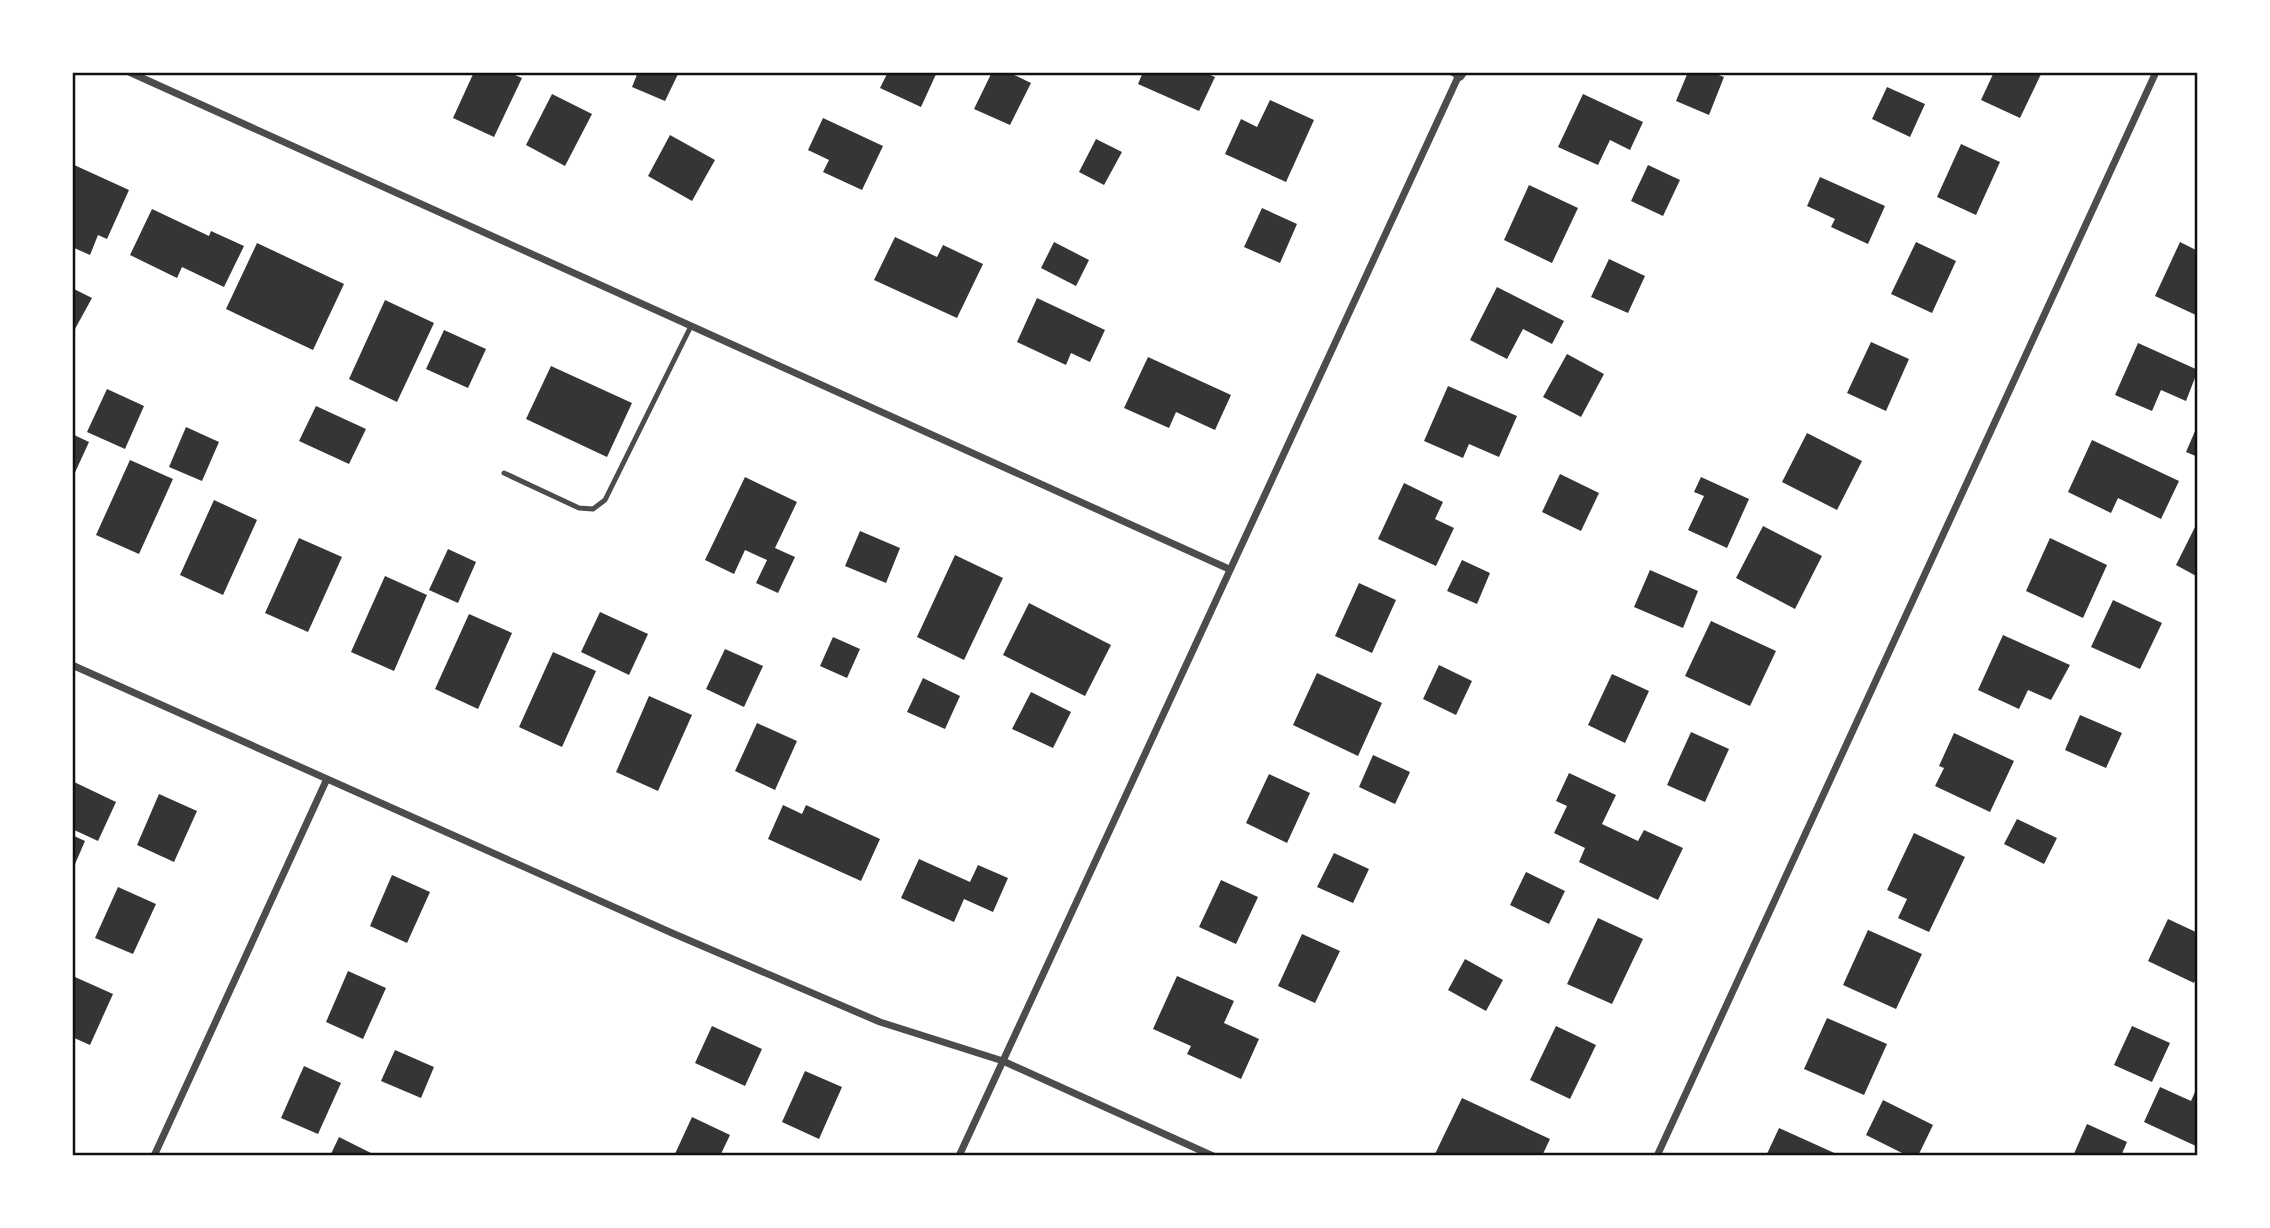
<svg xmlns="http://www.w3.org/2000/svg" width="2270" height="1228" font-family="'Sofia Sans Condensed',sans-serif">
	<rect width="100%" height="100%" fill="#fff"/>
	<!-- building -->
	<g fill="#353535">
		<polygon points="474,72 508,72 522,78 494,137 453,118"/>
		<polygon points="638,72 679,72 665,101 632,87"/>
		<polygon points="888,72 937,72 921,107 880,88"/>
		<polygon points="992,72 1008,72 1031,83 1010,125 974,109"/>
		<polygon points="1143,72 1203,72 1215,77 1199,111 1138,84"/>
		<polygon points="1688,72 1711,72 1724,77 1709,115 1676,101"/>
		<polygon points="1994,72 2042,72 2020,118 1981,100"/>
		<polygon points="1887,87 1925,104 1910,137 1872,119"/>
		<polygon points="552,94 592,114 565,166 526,145"/>
		<polygon points="1583,94 1643,122 1630,150 1610,140 1598,165 1558,147"/>
		<polygon points="1270,100 1314,120 1286,182 1225,154 1241,119 1257,127"/>
		<polygon points="823,118 883,146 862,190 823,172 829,160 808,150"/>
		<polygon points="670,135 715,160 692,201 648,176"/>
		<polygon points="1096,139 1122,152 1104,185 1079,172"/>
		<polygon points="1961,144 2000,162 1976,215 1937,197"/>
		<polygon points="72,164 129,190 107,239 98,235 90,255 72,247"/>
		<polygon points="1648,165 1680,180 1663,216 1631,201"/>
		<polygon points="1820,177 1885,206 1868,244 1831,227 1835,219 1807,206"/>
		<polygon points="1529,185 1578,208 1552,263 1504,240"/>
		<polygon points="1262,208 1297,224 1280,263 1244,247"/>
		<polygon points="152,209 209,236 211,231 244,246 224,287 182,267 177,278 130,255"/>
		<polygon points="895,237 937,257 943,245 983,264 957,318 874,280"/>
		<polygon points="1054,242 1089,260 1076,286 1041,268"/>
		<polygon points="1916,242 1956,261 1932,313 1891,294"/>
		<polygon points="2180,242 2198,251 2198,316 2155,296"/>
		<polygon points="257,243 344,284 313,350 226,309"/>
		<polygon points="1609,259 1645,276 1628,313 1591,297"/>
		<polygon points="1497,287 1564,321 1552,344 1523,329 1507,359 1470,340"/>
		<polygon points="72,288 92,298 75,329 72,327"/>
		<polygon points="1037,298 1105,330 1090,362 1071,353 1066,365 1017,342"/>
		<polygon points="385,300 434,323 397,402 349,379"/>
		<polygon points="444,330 486,349 468,388 426,369"/>
		<polygon points="1871,342 1909,359 1886,411 1847,393"/>
		<polygon points="2138,343 2198,370 2186,401 2161,390 2152,411 2115,395"/>
		<polygon points="1567,354 1604,374 1581,417 1543,397"/>
		<polygon points="1148,357 1231,395 1215,430 1176,412 1169,428 1124,408"/>
		<polygon points="551,366 632,403 607,457 526,419"/>
		<polygon points="1448,386 1517,416 1499,457 1469,444 1463,458 1424,441"/>
		<polygon points="107,389 144,406 125,449 87,432"/>
		<polygon points="316,406 366,429 349,464 299,441"/>
		<polygon points="2198,424 2198,457 2186,452"/>
		<polygon points="186,427 219,442 202,481 169,467"/>
		<polygon points="1807,433 1862,461 1837,510 1782,482"/>
		<polygon points="72,434 89,442 72,479"/>
		<polygon points="2092,440 2179,481 2161,519 2118,498 2111,513 2068,492"/>
		<polygon points="130,460 173,479 139,554 96,535"/>
		<polygon points="1560,474 1599,493 1581,531 1542,512"/>
		<polygon points="745,477 797,502 775,548 795,557 778,593 756,583 767,560 745,550 734,574 705,560"/>
		<polygon points="1701,477 1749,499 1727,548 1688,530 1704,496 1694,492"/>
		<polygon points="1404,483 1443,502 1435,519 1454,528 1436,566 1378,539"/>
		<polygon points="214,500 257,520 223,595 180,575"/>
		<polygon points="2196,525 2198,526 2198,577 2176,565"/>
		<polygon points="1763,526 1822,556 1795,609 1736,578"/>
		<polygon points="860,531 900,548 886,583 845,566"/>
		<polygon points="299,538 342,557 308,632 265,613"/>
		<polygon points="2050,538 2107,565 2083,618 2026,591"/>
		<polygon points="448,549 476,562 458,603 429,590"/>
		<polygon points="955,555 1003,578 964,660 917,637"/>
		<polygon points="1462,560 1490,573 1477,604 1447,591"/>
		<polygon points="1650,570 1698,591 1683,628 1634,607"/>
		<polygon points="385,576 427,595 394,671 351,652"/>
		<polygon points="1359,583 1396,600 1372,653 1335,636"/>
		<polygon points="2113,600 2162,623 2140,669 2091,647"/>
		<polygon points="1029,603 1111,645 1085,696 1003,655"/>
		<polygon points="600,612 648,634 629,675 581,652"/>
		<polygon points="469,614 512,633 478,709 435,689"/>
		<polygon points="1711,621 1776,651 1750,706 1685,676"/>
		<polygon points="2003,635 2070,665 2051,700 2028,690 2019,709 1978,690"/>
		<polygon points="833,637 860,649 847,678 820,666"/>
		<polygon points="725,649 763,666 744,707 706,689"/>
		<polygon points="553,652 596,671 562,747 519,727"/>
		<polygon points="1439,665 1472,681 1456,715 1423,699"/>
		<polygon points="1317,673 1382,703 1358,756 1293,725"/>
		<polygon points="1612,674 1649,691 1625,743 1588,725"/>
		<polygon points="923,678 960,696 945,729 907,712"/>
		<polygon points="1031,692 1071,712 1053,748 1012,729"/>
		<polygon points="649,696 692,715 658,791 616,772"/>
		<polygon points="2080,715 2122,733 2106,768 2065,750"/>
		<polygon points="757,723 797,741 775,790 735,771"/>
		<polygon points="1691,732 1729,749 1705,802 1667,785"/>
		<polygon points="1954,733 2014,761 1990,812 1935,786 1944,768 1939,766"/>
		<polygon points="1373,755 1410,772 1395,804 1359,787"/>
		<polygon points="1569,773 1616,795 1602,824 1638,841 1644,830 1683,848 1658,900 1579,862 1585,848 1554,833 1567,806 1556,801"/>
		<polygon points="1269,774 1310,793 1287,843 1246,823"/>
		<polygon points="72,781 116,802 98,841 72,829"/>
		<polygon points="159,794 197,811 174,862 137,845"/>
		<polygon points="783,805 802,814 806,805 880,839 861,881 768,839"/>
		<polygon points="2017,819 2057,838 2044,864 2004,844"/>
		<polygon points="1914,833 1965,857 1929,932 1898,918 1907,899 1887,890"/>
		<polygon points="72,835 85,841 72,871"/>
		<polygon points="1334,853 1369,869 1353,903 1317,887"/>
		<polygon points="919,859 970,882 978,865 1008,878 993,912 964,899 954,922 901,898"/>
		<polygon points="1526,872 1565,891 1549,924 1510,905"/>
		<polygon points="392,875 430,892 407,943 370,926"/>
		<polygon points="1221,880 1258,897 1236,944 1199,927"/>
		<polygon points="118,887 156,904 133,954 95,938"/>
		<polygon points="1598,918 1643,939 1612,1004 1567,984"/>
		<polygon points="2168,919 2198,933 2198,973 2194,983 2148,961"/>
		<polygon points="1868,930 1922,954 1896,1009 1843,985"/>
		<polygon points="1302,934 1340,951 1315,1003 1278,986"/>
		<polygon points="1465,959 1503,980 1486,1011 1448,990"/>
		<polygon points="348,971 386,988 363,1039 326,1022"/>
		<polygon points="1177,976 1234,1001 1224,1023 1259,1039 1241,1079 1187,1054 1191,1046 1153,1029"/>
		<polygon points="75,977 113,994 90,1045 72,1037 72,985"/>
		<polygon points="1827,1018 1887,1044 1864,1095 1804,1069"/>
		<polygon points="712,1026 762,1049 745,1086 695,1063"/>
		<polygon points="1556,1026 1596,1045 1570,1099 1530,1080"/>
		<polygon points="2132,1026 2170,1043 2152,1082 2114,1065"/>
		<polygon points="395,1050 434,1067 421,1098 381,1081"/>
		<polygon points="304,1066 341,1083 318,1134 281,1118"/>
		<polygon points="805,1071 842,1087 819,1139 782,1122"/>
		<polygon points="2198,1085 2198,1147 2144,1122 2160,1087 2191,1101"/>
		<polygon points="1462,1098 1550,1139 1542,1156 1434,1156"/>
		<polygon points="1883,1100 1933,1125 1918,1156 1908,1156 1866,1135"/>
		<polygon points="692,1117 730,1135 720,1156 674,1156"/>
		<polygon points="2087,1124 2127,1142 2121,1156 2073,1156"/>
		<polygon points="1779,1128 1841,1156 1766,1156"/>
		<polygon points="339,1137 377,1156 330,1156"/>
	</g>
	<g fill="none" stroke-linecap="round" stroke-linejoin="round">
		<!-- service -->
		<polyline stroke="#4c4c4c" stroke-width="5" points="504,473 579,508 593,509 605,500 691,326"/>
		<!-- minor -->
		<g stroke="#4c4c4c" stroke-width="7">
			<polyline points="129,72 1229,569"/>
			<polyline points="72,665 672,933 880,1022 1003,1061 1213,1156"/>
			<polyline points="154,1156 326,781"/>
			<polyline points="959,1156 1459,75 1452,72"/>
			<polyline points="1657,1156 2156,72"/>
		</g>
		<!-- tertiary -->
		<polyline stroke="#4c4c4c" stroke-width="12" points="1459,75 1461,72"/>
	</g>
	<!-- border -->
	<rect width="2270" height="1228" fill="none" stroke="#ffffff" stroke-width="147"/>
	<rect x="74" y="74" width="2122" height="1080" fill="none" stroke="#111" stroke-width="2.5"/>
</svg>
